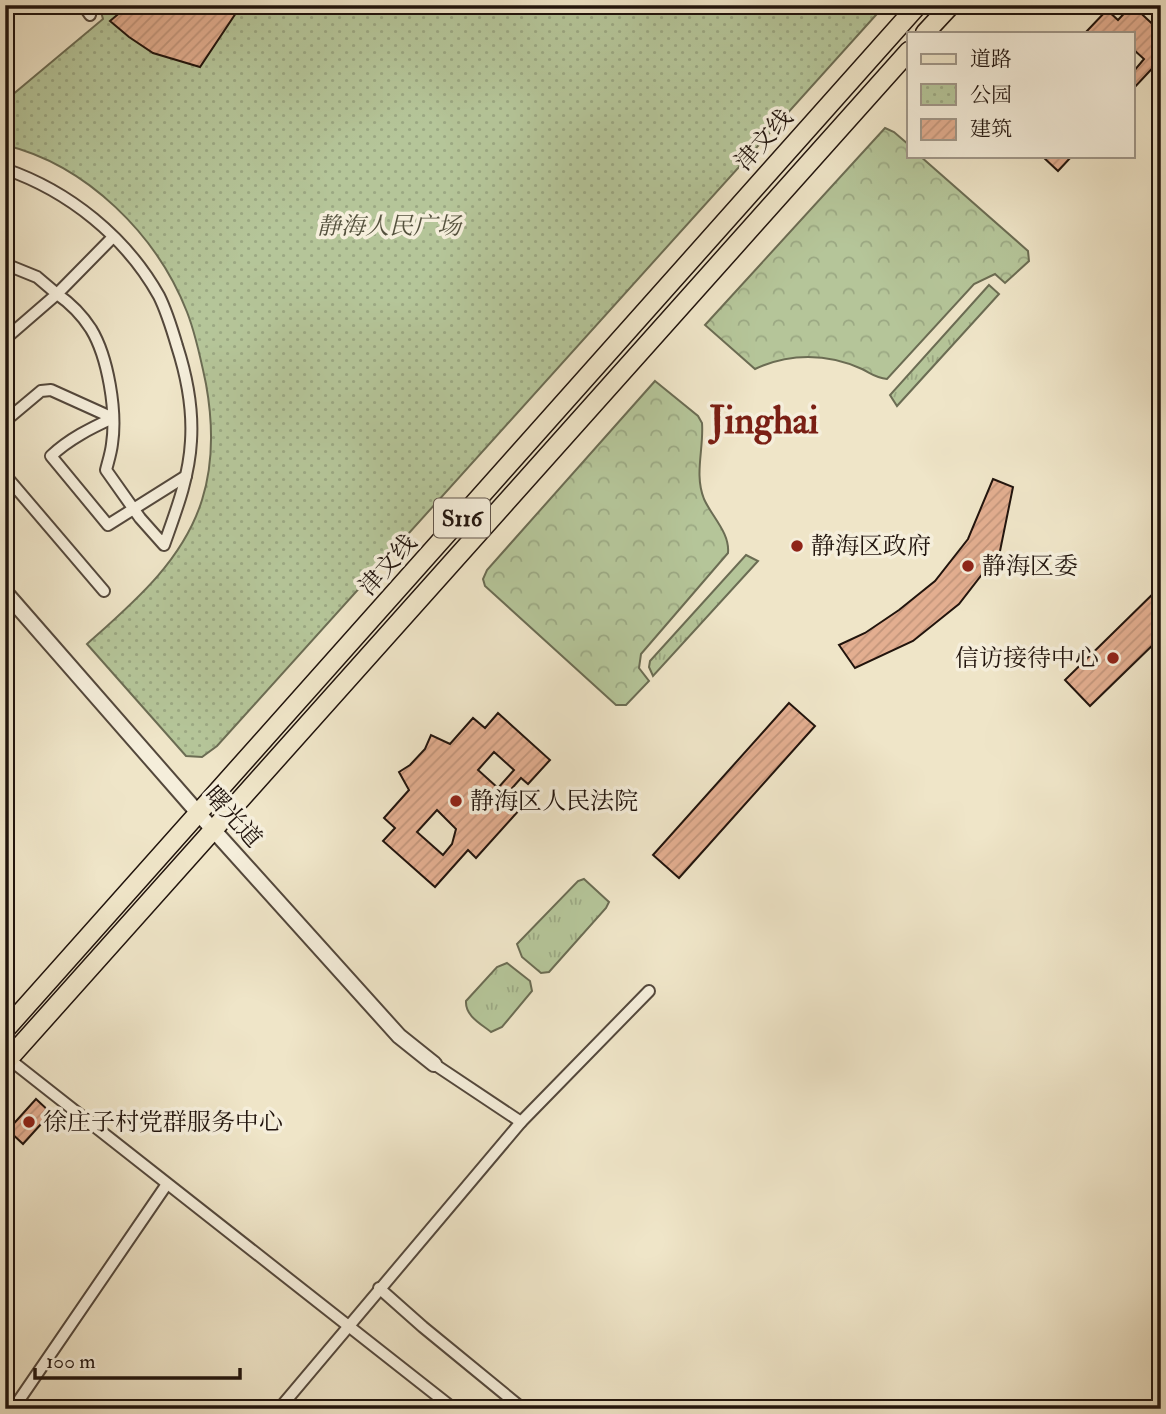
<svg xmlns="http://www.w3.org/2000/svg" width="1166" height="1414" font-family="'IM FELL Double Pica','Noto Serif SC',serif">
	<defs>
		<pattern id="grass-tufts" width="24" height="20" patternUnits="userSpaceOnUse" patternTransform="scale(1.75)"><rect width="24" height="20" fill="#b5c599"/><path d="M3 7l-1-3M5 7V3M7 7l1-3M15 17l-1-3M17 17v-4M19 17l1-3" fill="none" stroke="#9ba883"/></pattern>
		<pattern id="forest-crowns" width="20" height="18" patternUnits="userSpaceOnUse" patternTransform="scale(1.75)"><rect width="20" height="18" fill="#b5c599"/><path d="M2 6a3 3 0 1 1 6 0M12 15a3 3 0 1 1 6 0" fill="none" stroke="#9ba883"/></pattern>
		<pattern id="park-dots" width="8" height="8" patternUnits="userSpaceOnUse" patternTransform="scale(1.75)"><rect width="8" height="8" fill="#b5c599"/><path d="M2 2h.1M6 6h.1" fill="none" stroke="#9ba883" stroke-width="1.8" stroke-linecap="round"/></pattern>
		<pattern id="building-hatch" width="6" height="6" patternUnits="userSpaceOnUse" patternTransform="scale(1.75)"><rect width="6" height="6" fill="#e3ae90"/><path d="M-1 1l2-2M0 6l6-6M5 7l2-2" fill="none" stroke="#c2957b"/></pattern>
	</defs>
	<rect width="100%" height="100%" fill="#efe5c8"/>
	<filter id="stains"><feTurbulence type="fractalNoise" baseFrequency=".00286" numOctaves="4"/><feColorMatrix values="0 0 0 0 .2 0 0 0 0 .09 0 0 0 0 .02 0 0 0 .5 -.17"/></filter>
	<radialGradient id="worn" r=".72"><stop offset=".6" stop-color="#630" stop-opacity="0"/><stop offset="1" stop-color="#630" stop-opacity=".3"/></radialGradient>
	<!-- grass -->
	<g fill="url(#grass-tufts)" stroke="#6b6c53" stroke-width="2">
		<polygon points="989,285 999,294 897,406 890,395"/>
		<polygon points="746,555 758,561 653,676 649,667 650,661"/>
		<polygon points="584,879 609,902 606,908 549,972 541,973 522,957 517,944 578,881"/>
		<path d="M507,963L530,981L532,991L502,1027L491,1032C481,1024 465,1016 466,1001L497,967Z"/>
	</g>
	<!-- forest -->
	<g fill="url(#forest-crowns)" stroke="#6b6c53" stroke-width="2">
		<path d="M885,128L894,132L909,145V156H920L1028,251L1029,261L1005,283L995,274L974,284L887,379C876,378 872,374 862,369C827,353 789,353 755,369L705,325Z"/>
		<path d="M655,381L698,416L702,423C704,449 694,474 704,499C712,517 730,533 728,553L641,654L639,668L649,681L626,705H616L485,586L483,579L487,570Z"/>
	</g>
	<!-- park -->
	<path fill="url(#park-dots)" stroke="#6b6c53" stroke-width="2" d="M99,5H885L217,746L202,757L186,756L87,644C133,603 183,561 202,500C214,462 213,423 206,384C201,360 196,335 187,312C157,235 87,165 5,145V101L103,19Z"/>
	<!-- building -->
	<g fill="url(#building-hatch)" stroke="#21140d" stroke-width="2" fill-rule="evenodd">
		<polygon points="129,5 231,5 236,13 200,67 153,53 129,37 110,21"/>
		<polygon points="1132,5 1161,32 1161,59 1133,89 1133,72 1144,59 1133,49 1133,33 1085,33 1107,10 1118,20"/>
		<polygon points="1042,156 1072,156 1058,171"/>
		<polygon points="993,479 1013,487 1000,551 959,604 913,641 855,668 839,645 865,633 899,610 935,581 968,539"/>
		<polygon points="1161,586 1161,637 1090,706 1065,680"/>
		<polygon points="789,703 815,726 679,878 653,855"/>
		<path d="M498,713L550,760L528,784L521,778L506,795L521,808L476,858L468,850L435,887L383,841L395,828L384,818L409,790L399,772L410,765L425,749L431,735L450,744L473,718L485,728ZM494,752L514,770L498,788L478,770ZM437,810L456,829L452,844L443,855L417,832Z"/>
		<polygon points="36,1099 51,1113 23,1144 8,1130"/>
	</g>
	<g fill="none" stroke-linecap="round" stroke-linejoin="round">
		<defs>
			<g id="minor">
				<polyline points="83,5 90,15"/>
				<path d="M5,169C69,191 126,237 159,296C167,312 172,329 177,346C187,377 193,410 191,441C189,478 176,511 164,545L140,518L106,470C108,462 111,453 112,444C117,411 108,357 91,329C82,315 70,303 57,294L113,237"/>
				<polyline points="5,264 37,277 57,294 5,339"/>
				<polyline points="5,412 10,417 41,391 51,390 113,418"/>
				<path d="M113,418C91,428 69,439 51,456L108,525L186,476"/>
				<polyline points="5,475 104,591"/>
				<polyline points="9,1059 454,1409"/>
				<polyline points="434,1064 521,1122"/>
				<polyline points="379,1288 423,1327 523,1409"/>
				<polyline points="13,1409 167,1184"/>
				<polyline points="279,1409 521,1122 649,991"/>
			</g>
			<polyline id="tertiary" points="5,592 199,814 399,1036 434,1064"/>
			<g id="primary">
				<polyline points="925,33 951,5"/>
				<polyline points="5,1030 918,5"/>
				<polyline points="5,1063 909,51"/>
			</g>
		</defs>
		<!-- minor casing -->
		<use href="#minor" stroke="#54483c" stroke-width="14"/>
		<!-- tertiary casing -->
		<use href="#tertiary" stroke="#54483c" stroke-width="18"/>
		<!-- primary casing -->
		<use href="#primary" stroke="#21140d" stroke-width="21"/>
		<!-- minor -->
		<use href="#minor" stroke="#f5eedb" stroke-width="10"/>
		<!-- tertiary -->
		<use href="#tertiary" stroke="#f5eedb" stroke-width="14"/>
		<!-- primary -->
		<use href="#primary" stroke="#efe5c8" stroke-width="18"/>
	</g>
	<!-- markers -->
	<g fill="#8f2418" stroke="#f5eedb" stroke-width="2.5">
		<circle cx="797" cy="546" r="7"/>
		<circle cx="968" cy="566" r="7"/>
		<circle cx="1113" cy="658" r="7"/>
		<circle cx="456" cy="801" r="7"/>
		<circle cx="29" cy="1122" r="7"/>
	</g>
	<g text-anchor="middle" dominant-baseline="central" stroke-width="7" stroke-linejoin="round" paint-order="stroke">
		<!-- shield labels -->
		<rect fill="#f5eedb" stroke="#61554b" stroke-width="2" x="434" y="498.5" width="56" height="39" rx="5"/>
		<g font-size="23" font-weight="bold" fill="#21140d">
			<text x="462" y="518">S116</text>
		</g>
		<!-- street labels -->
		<g font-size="24" fill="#21140d" stroke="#f5eedb">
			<text transform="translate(764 140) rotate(-48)">津文线</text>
			<text transform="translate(388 565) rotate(-48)">津文线</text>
			<text transform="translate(233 817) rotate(48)">曙光道</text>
		</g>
		<!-- park labels -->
		<g font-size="24" font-style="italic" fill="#55523e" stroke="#f5eedb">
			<text x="389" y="226">静海人民广场</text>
		</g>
		<!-- poi labels -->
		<g font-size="24" fill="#21140d" stroke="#f5eedb" text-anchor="start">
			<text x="811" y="546">静海区政府</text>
			<text x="982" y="566">静海区委</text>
			<text x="1099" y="658" text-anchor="end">信访接待中心</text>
			<text x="470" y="801">静海区人民法院</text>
			<text x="43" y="1122">徐庄子村党群服务中心</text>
		</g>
		<!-- town labels -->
		<g font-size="38" font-weight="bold" fill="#7a1f14" stroke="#f5eedb">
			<text x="764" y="421">Jinghai</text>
		</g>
	</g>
	<!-- margin -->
	<rect width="1166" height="1414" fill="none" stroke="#efe5c8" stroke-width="28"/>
	<rect x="7" y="7" width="1152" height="1400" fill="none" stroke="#21140d" stroke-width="3.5"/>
	<rect x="14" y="14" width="1138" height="1386" fill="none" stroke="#21140d" stroke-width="2"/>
	<!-- legend -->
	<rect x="907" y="32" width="228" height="126" fill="#f5eedb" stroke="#a09789" stroke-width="2"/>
	<rect x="921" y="54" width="35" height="10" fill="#efe5c8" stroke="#a09789" stroke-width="2"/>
	<text x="970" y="66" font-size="21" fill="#21140d">道路</text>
	<rect x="921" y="84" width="35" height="21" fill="url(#park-dots)" stroke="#a09789" stroke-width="2"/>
	<text x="970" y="102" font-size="21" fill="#21140d">公园</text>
	<rect x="921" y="119" width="35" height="21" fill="url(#building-hatch)" stroke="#a09789" stroke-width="2"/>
	<text x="970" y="136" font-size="21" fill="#21140d">建筑</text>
	<!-- scale -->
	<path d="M35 1368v10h205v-10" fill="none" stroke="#21140d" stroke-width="3.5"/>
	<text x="46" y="1368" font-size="21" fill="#21140d" stroke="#f5eedb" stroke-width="5" paint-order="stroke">100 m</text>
	<rect width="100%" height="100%" filter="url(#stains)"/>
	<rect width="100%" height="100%" fill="url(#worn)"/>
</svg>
